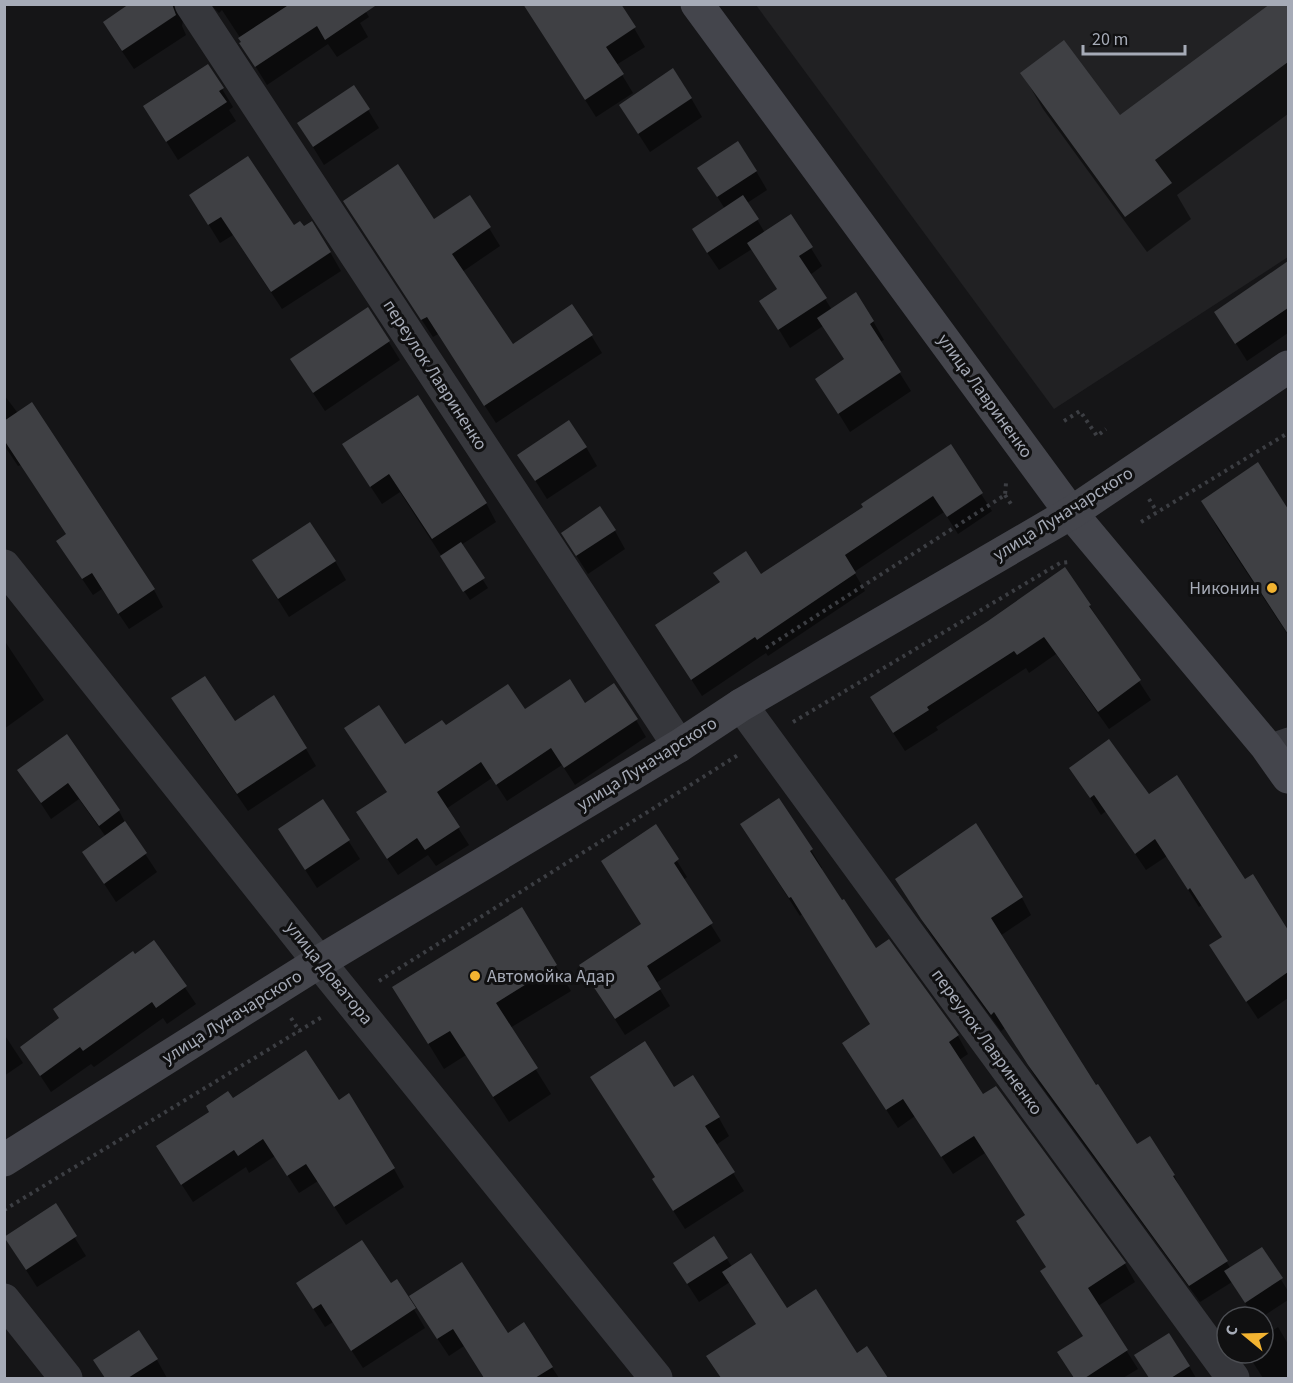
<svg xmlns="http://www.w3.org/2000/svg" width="1293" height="1383" font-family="'Source Sans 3',sans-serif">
	<rect width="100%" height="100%" fill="#151517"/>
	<!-- built -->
	<polygon fill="#212123" points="756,5 1288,5 1288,257 1054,409"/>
	<!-- shadow -->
	<g fill="#0007">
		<polygon points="132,4 199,4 184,15 182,26 186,35 134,69 115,41"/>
		<polygon points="206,4 287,4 293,13 361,4 369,17 360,23 368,37 337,57 328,44 267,85 241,43 241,39 222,10 219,13 212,6"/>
		<polygon points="524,4 634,28 645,47 616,65 633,93 596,117"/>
		<polygon points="1273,4 1288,4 1288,114 1177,195 1191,219 1147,252 1043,109 1022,73 1119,118"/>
		<polygon points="222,89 233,107 229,110 236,121 178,160 156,125"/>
		<polygon points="691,98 702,117 650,152 632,124"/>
		<polygon points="368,110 379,128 324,165 299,124"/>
		<polygon points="699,168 756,171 767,190 747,203 765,233 791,216 822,266 810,275 832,310 873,321 884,340 880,342 911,391 850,432 828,396 845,360 823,326 790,348 772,318 778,290 752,249 719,270 704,248 725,209"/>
		<polygon points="191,196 293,228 330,252 341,271 282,309 233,235 220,243"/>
		<polygon points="470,197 500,246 462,272 512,346 591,335 602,353 496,423 438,334 433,337 355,219 434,221"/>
		<polygon points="1288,263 1288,333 1247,361 1216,312"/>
		<polygon points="368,309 400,360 325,411 303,378"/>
		<polygon points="4,395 154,590 163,607 129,629 102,589 93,595 68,558 67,535 21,465 18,466 4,445"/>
		<polygon points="950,446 992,511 958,534 944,512 854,572 865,591 768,656 766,653 702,696 667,642 865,508"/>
		<polygon points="586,447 597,466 547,499 519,455"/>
		<polygon points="355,463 486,503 496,522 461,545 488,588 470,600 400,492 382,504"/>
		<polygon points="1257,465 1288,512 1288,635 1218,529 1203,501"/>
		<polygon points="615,531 625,549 588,574 574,552"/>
		<polygon points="335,561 346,580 289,617 265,579"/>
		<polygon points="1089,605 1151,700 1109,729 1056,654 1029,673 1026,668 936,727 938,730 905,751 882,716 989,622"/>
		<polygon points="4,640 44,700 4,729"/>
		<polygon points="585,705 636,720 646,737 575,785 562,765 507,801 492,778 446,809 469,845 436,866 428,855 398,875 368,830 388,793 356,746 404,746 445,728 525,711"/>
		<polygon points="183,716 235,723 306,749 316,766 248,811"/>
		<polygon points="67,736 119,811 128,828 157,872 116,902 84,853 106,837 79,799 51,819 19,770"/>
		<polygon points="1071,768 1149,797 1244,881 1287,931 1288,930 1288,998 1258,1019 1221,963 1223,938 1202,905 1199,907 1167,856 1146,870 1106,811 1101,815"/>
		<polygon points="323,801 360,859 317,888 291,848"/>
		<polygon points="655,826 687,877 683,880 721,941 656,983 670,1006 625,1035 591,982 642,925"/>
		<polygon points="753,843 811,850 822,868 820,869 875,950 958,1036 968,1054 959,1060 983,1096 996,1088 1125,1264 1135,1282 1098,1306 1138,1369 1123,1378 1074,1378 1059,1353 1084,1337 1053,1290 1047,1268 1026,1216 985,1153 953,1174 915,1116 898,1128 844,1044 872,1025 802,914 800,916"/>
		<polygon points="907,897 1022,898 1031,915 1000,936 1095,1088 1137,1146 1174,1175 1182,1193 1231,1269 1262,1249 1288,1291 1288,1300 1262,1317 1254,1317 1232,1282 1200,1302 1039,1083 1005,1028 1001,1031 932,936"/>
		<polygon points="521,909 571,991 510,1028 551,1094 509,1122 466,1055 444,1069 409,1012"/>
		<polygon points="154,942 196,1004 167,1024 163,1018 94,1067 91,1064 51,1092 22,1048 60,1019 135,956"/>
		<polygon points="4,1034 23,1063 4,1076"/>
		<polygon points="674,1089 719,1118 729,1136 716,1145 744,1191 685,1229 665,1198 656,1178 603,1096"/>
		<polygon points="232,1100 338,1102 394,1169 404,1187 346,1225 318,1181 299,1193 275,1156 249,1173 246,1167 193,1202 169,1165 211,1112"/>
		<polygon points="55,1206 86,1256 37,1287 17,1256"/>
		<polygon points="727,1259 732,1267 786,1310 857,1355 867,1348 885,1378 721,1378 708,1356 757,1325 730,1282 699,1302 686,1282"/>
		<polygon points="397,1281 425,1328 363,1368 333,1322 325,1327 309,1302 390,1285"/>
		<polygon points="421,1314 507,1335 523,1324 559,1378 485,1378 464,1346 449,1356"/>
		<polygon points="1278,1327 1288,1344 1288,1378 1263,1378 1247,1353 1263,1353 1263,1337"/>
		<polygon points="1136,1356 1189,1366 1196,1378 1149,1378"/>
		<polygon points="157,1360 167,1378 106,1378 95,1361"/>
	</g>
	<!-- building -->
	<g fill="#3f4044">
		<polygon points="129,4 172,4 176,15 122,51 103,22"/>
		<polygon points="290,4 378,4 325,40 317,26 255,67 239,43 241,42 238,38"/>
		<polygon points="523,4 621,4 636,27 606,47 624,74 585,100"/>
		<polygon points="1270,4 1288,4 1288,62 1155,160 1172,183 1125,217 1020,73 1064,40 1120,115"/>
		<polygon points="208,64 224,88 219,91 227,102 166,142 143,106"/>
		<polygon points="673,68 692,98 638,134 619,105"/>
		<polygon points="354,85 370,109 313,147 297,123"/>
		<polygon points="738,141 757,171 717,197 697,168"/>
		<polygon points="248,156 294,225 300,221 304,226 312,221 331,252 271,292 221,217 208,225 189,195"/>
		<polygon points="398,164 434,219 470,195 491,227 452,254 513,344 572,304 593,335 484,406 427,317 421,320 343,201"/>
		<polygon points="743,195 759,219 707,253 692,229"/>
		<polygon points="791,214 813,247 799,256 827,298 778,330 759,301 777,289 747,243"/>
		<polygon points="1288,261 1288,308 1235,344 1214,312"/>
		<polygon points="856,292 874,321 870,324 901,372 838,414 815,379 844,359 817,318"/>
		<polygon points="368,307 390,341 313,393 290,359"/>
		<polygon points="418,395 487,503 432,539 389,474 370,487 342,444"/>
		<polygon points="32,402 155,589 118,614 92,573 82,579 56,541 66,534 4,440 4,421"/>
		<polygon points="569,420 587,447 535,481 517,455"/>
		<polygon points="951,444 983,493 947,517 933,496 845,555 856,573 757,640 755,637 691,680 655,625 720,582 713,573 746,551 761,574 863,507 861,504"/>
		<polygon points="1258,462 1288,509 1288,634 1201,501"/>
		<polygon points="600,506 616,530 576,556 561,533"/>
		<polygon points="310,522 336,561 278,599 252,560"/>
		<polygon points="461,542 485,578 463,592 440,556"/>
		<polygon points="1065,567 1091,605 1089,606 1141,680 1098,712 1044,637 1017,655 1014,651 927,707 929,710 893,733 870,697 988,621"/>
		<polygon points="205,676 235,721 274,695 307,748 237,794 171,698"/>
		<polygon points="570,679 585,703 614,683 638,719 564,768 551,748 496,785 481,762 437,792 460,827 425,850 417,838 387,859 356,812 387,792 344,728 379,705 405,744 442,720 446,725 508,684 525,709"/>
		<polygon points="67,734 120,810 99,826 68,783 41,803 17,770"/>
		<polygon points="1109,739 1149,794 1177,775 1245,879 1253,874 1288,930 1288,972 1246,1002 1209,945 1222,937 1190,888 1188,890 1155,839 1135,854 1094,795 1090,798 1069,768"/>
		<polygon points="779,798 813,849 810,851 842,900 844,899 876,948 889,939 959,1035 949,1042 983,1094 996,1086 1126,1263 1088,1288 1128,1350 1085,1378 1074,1378 1057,1352 1083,1336 1040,1271 1046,1267 1016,1221 1025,1215 974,1136 941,1157 903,1099 886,1110 842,1043 870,1024 791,897 789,898 740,824"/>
		<polygon points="323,799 350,840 305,870 278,829"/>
		<polygon points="125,821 147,853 104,884 82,852"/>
		<polygon points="976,823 1023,897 991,918 1096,1085 1098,1084 1137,1144 1150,1136 1175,1175 1173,1176 1228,1261 1189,1286 1028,1065 994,1012 991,1015 921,919 895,879"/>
		<polygon points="656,824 679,859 674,863 713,923 647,966 661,989 615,1019 579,965 641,924 601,861"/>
		<polygon points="522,907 557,965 496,1003 538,1068 493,1097 450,1031 428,1044 392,987"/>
		<polygon points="154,940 187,986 156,1008 152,1002 83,1051 80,1047 40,1076 20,1047 59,1018 53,1009 133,951 135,954"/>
		<polygon points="645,1041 674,1087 693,1075 720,1117 705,1126 735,1172 673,1211 652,1179 655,1177 590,1077"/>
		<polygon points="306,1050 339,1100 349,1093 395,1168 334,1207 306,1164 287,1176 263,1139 238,1156 234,1150 181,1185 156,1146 209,1112 206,1106 228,1091 233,1098"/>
		<polygon points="56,1203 77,1236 26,1270 4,1237"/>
		<polygon points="714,1236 728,1258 687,1284 673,1263"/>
		<polygon points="362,1240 391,1283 397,1279 416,1308 351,1351 321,1304 313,1309 296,1283"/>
		<polygon points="1262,1247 1283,1278 1245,1303 1224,1271"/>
		<polygon points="751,1253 787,1308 816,1289 857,1353 867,1346 888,1378 721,1378 706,1356 756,1324 722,1272"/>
		<polygon points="462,1262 508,1333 524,1322 553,1367 535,1378 484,1378 453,1329 437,1339 409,1296"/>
		<polygon points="139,1330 158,1359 128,1378 105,1378 93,1360"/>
		<polygon points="1169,1333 1190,1366 1171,1378 1149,1378 1134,1355"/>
	</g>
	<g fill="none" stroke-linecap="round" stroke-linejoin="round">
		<!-- path -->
		<g stroke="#3c3e43" stroke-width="4" stroke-dasharray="3 4.5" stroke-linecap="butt">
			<polyline points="1064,421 1080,411 1097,436 1106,429"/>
			<polyline points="1005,495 1011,504"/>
			<polyline points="1149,499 1157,512"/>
			<polyline points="1141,522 1288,433"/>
			<polyline points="766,648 1005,495 1006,483"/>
			<polyline points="793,722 1060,563 1069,562"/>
			<polyline points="379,981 738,755"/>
			<polyline points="291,1018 300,1032"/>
			<polyline points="4,1210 322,1017"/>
		</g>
		<!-- lane -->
		<polyline stroke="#36373c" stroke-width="21" points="1266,746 1288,738"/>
		<!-- street -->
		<g stroke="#36373c" stroke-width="33">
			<polyline points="191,4 679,746"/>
			<polyline points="4,566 319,962 656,1378"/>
			<polyline points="741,705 1233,1378"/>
			<polyline points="4,1300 66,1378"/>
		</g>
		<!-- secondary -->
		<g stroke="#44454c" stroke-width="33">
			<polyline points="697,4 1071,513 1266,746 1288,777"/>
			<polyline points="4,1160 319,962 679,746 741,705 1071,513 1288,367"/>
		</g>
	</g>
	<!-- markers -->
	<g fill="#f2b331" stroke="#101011" stroke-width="2">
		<circle cx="1272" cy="588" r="6"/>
		<circle cx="475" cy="976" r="6"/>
	</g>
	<g text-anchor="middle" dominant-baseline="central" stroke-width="6" stroke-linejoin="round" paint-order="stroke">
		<!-- street labels -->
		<g font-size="18" fill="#a6abb7" stroke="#101011">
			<text transform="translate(435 375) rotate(57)">переулок Лавриненко</text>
			<text transform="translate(985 396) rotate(54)">улица Лавриненко</text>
			<text transform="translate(1063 514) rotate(-32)">улица Луначарского</text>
			<text transform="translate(647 764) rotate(-32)">улица Луначарского</text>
			<text transform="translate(329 973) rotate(51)">улица Доватора</text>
			<text transform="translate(232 1017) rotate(-32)">улица Луначарского</text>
			<text transform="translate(987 1042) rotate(54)">переулок Лавриненко</text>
		</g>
		<!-- poi labels -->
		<g font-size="18" fill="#a6abb7" stroke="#101011" text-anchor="end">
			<text x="1260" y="588">Никонин</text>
			<text x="487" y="976" text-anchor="start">Автомойка Адар</text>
		</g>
	</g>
	<!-- border -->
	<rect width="1293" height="1383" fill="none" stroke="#a6abb7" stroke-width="12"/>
	<!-- north arrow -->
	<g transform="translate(1245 1335) rotate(289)"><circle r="28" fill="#101011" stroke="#4c4e53" stroke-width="1.5"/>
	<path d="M0-4.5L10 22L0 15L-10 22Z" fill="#f2b331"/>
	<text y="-9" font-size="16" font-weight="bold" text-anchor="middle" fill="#a6abb7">С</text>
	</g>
	<!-- scale -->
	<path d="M1083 45v9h102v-9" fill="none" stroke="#a6abb7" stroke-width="3"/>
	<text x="1092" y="45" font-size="18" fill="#a6abb7" stroke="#101011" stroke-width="4.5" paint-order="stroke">20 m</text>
</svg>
